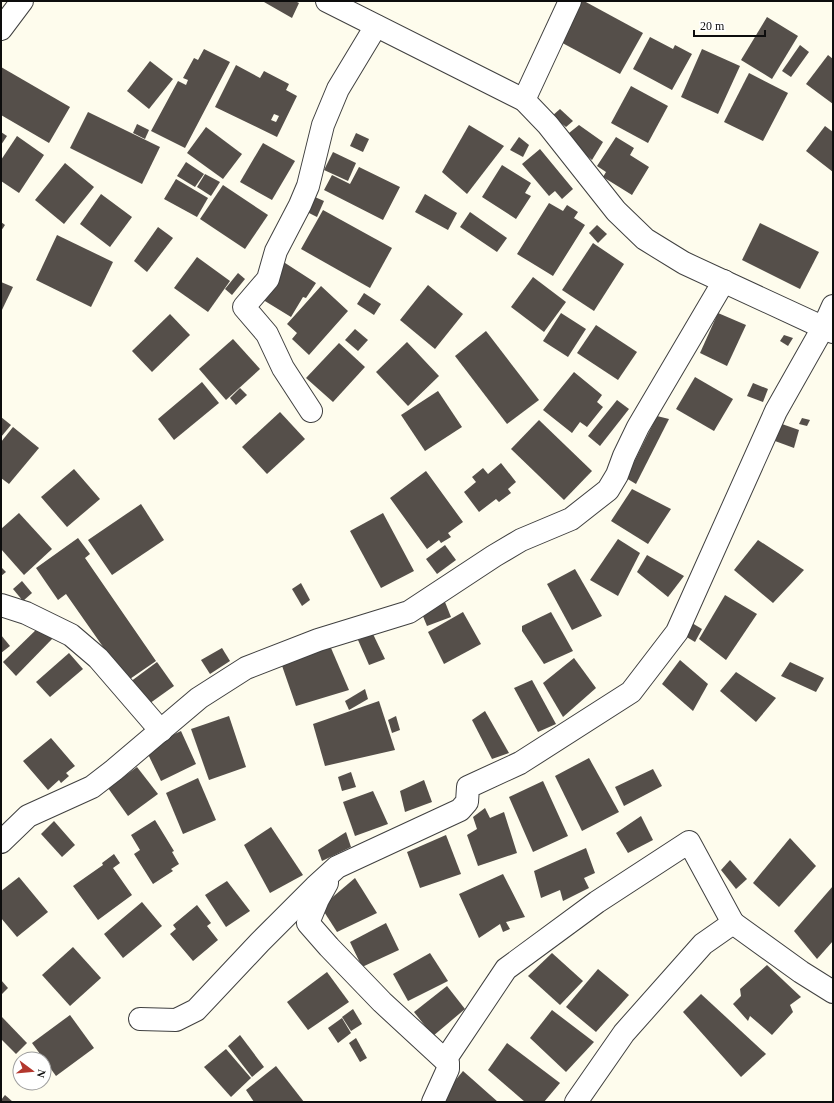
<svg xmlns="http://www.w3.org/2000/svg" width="834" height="1103" font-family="'Times New Roman',serif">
	<rect width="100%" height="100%" fill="#fefced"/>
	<!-- building -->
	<g fill="#554f4a" fill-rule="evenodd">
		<polygon points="264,1 295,1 299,3 292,18 264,2"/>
		<polygon points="575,1 584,1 643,33 620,74 555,39"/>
		<polygon points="767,17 798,36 772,79 741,60"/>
		<polygon points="650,37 673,49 675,45 692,54 672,90 633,69"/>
		<polygon points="800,45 809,52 791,77 782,71"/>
		<polygon points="204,49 230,62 185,148 151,131 178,81 186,85 188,80 183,78 194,58 198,60"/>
		<polygon points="702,49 740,66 718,114 681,97"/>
		<polygon points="828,55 833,59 833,104 806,84"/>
		<polygon points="150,61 173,79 149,109 127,91"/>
		<path d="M236,65L260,78L264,71L289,84L286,90L297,96L277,137L215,107ZM274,114L279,116L276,122L271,120Z"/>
		<polygon points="1,67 70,107 49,143 1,115"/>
		<polygon points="749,73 788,93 763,141 724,122"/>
		<polygon points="631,86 668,106 648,143 611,123"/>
		<polygon points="560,109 573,121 566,127 552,116"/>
		<polygon points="88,112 160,147 142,184 70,148"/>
		<polygon points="137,124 149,130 145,139 133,133"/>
		<polygon points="469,125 504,146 467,194 442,172"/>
		<polygon points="579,125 603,142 592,160 566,139 569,133"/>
		<polygon points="825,126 833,132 833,172 806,151"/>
		<polygon points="206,127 242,154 223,179 187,153"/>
		<polygon points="1,132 7,136 1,145"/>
		<polygon points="356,133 369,139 363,152 350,146"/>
		<polygon points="17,136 44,155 19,193 1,181 1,160"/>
		<polygon points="519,137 529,145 523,157 510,150"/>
		<polygon points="616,137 634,148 630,155 649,167 632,195 603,177 606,172 597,166"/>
		<polygon points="263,143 295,161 272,200 240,182"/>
		<polygon points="540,149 573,189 562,199 555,191 549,196 522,164"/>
		<polygon points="333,152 356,163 348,181 324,170"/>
		<polygon points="186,162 204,174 195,187 177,176"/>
		<polygon points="65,163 94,187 64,224 35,200"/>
		<polygon points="502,165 531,183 525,193 531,196 516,219 482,197"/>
		<polygon points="359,167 400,187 383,220 324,190 332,175 350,184"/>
		<polygon points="205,174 220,182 211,196 197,187"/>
		<polygon points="176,179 208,198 197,217 164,199"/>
		<polygon points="223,185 268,215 245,249 200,219"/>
		<polygon points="101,194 132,217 110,247 80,224"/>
		<polygon points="308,194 324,201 317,217 301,209"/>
		<polygon points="425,194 457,213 448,230 415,212"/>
		<polygon points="549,203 563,211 567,205 578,212 574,218 585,225 553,276 517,254"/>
		<polygon points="323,210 392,248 370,288 301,249"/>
		<polygon points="470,212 507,238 497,252 460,227"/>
		<polygon points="1,222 5,225 1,231"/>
		<polygon points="760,223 819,252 800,289 742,260"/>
		<polygon points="597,225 607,234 598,243 589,233"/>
		<polygon points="158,227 173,238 147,272 134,261"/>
		<polygon points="57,235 113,262 91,307 36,280"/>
		<polygon points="593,243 624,264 594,311 562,290"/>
		<polygon points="197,257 230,281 208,312 174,288"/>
		<polygon points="282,261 316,283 306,298 303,297 291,317 260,298"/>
		<polygon points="238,273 245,279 232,295 225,289"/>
		<polygon points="533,277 566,302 544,332 511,307"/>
		<polygon points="1,282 13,287 1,312"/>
		<polygon points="428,285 463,314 435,349 400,320"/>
		<polygon points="321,286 348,311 309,355 292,339 297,333 287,324"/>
		<polygon points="364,293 381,304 374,315 357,304"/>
		<polygon points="561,313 586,329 568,357 543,341"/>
		<polygon points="718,313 746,325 727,366 700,353"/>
		<polygon points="170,314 190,335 152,372 132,351"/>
		<polygon points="596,325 637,352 618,380 577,353"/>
		<polygon points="355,329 368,340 358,351 345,340"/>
		<polygon points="486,331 539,400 507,424 455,356"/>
		<polygon points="784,335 793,338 788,346 780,341"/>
		<polygon points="233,339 260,369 226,400 199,369"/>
		<polygon points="407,342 439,376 408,406 376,372"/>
		<polygon points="339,343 365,367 333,402 306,378"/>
		<polygon points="574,372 602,395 597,402 603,407 587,427 580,422 572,433 543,410"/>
		<polygon points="695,377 733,399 714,431 676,409"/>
		<polygon points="202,382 219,403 174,440 158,419"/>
		<polygon points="753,383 768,389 763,402 747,396"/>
		<polygon points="240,388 247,395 236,405 230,398"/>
		<polygon points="438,391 462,427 425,451 401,415"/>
		<polygon points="617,400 629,409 600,446 588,436"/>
		<polygon points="280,412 305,439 267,474 242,447"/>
		<polygon points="657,416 669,419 636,484 626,478"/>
		<polygon points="1,417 11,425 1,437"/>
		<polygon points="802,418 810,420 807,426 799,424"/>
		<polygon points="539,420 592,471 564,500 511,449"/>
		<polygon points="782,424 799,430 794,448 775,441"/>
		<polygon points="13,427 39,448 9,484 1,478 1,442"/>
		<polygon points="501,463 516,482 508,489 511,493 499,502 496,499 479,512 464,492 476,482 472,477 483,468 488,474"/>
		<polygon points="74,469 100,499 67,527 41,497"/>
		<polygon points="426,471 463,522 448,533 451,537 441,543 439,540 427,549 390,498"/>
		<polygon points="632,489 671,509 648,544 611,521"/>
		<polygon points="141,504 164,540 112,575 88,540"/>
		<polygon points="19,513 52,549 24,575 1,549 1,529"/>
		<polygon points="383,513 414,571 381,588 350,531"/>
		<polygon points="78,538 90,554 85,558 156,661 127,681 66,594 58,600 36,568"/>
		<polygon points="618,539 640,553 618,596 590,580"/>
		<polygon points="758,540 804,570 773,603 734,570"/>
		<polygon points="445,545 456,560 437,574 426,559"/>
		<polygon points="647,555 684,576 668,597 637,572"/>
		<polygon points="1,567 6,572 1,576"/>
		<polygon points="575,569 602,616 572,630 547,584"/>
		<polygon points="22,581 32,593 23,601 13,589"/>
		<polygon points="301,583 310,600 302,606 292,589"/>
		<polygon points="725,595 757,614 726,660 699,639"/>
		<polygon points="445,602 451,617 427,626 422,614"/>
		<polygon points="463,612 481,644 444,664 428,632"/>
		<polygon points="551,612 573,651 544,664 522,631 522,626"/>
		<polygon points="692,623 702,629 695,642 685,636"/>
		<polygon points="42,624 54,637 16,676 3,662"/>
		<polygon points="373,634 385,659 369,665 358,640"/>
		<polygon points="1,635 10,646 1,653"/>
		<polygon points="328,641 349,690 296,706 280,660"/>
		<polygon points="222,648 230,661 210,674 201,660"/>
		<polygon points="69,653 83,669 50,697 36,682"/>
		<polygon points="574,658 596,688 563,717 543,683"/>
		<polygon points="680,660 708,684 693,711 662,684"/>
		<polygon points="157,662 174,686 146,706 130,682"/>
		<polygon points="790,662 824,678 816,692 781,676"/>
		<polygon points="736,672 776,698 756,722 720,691"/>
		<polygon points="532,680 556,724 538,732 514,688"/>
		<polygon points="365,689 368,699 349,710 345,701"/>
		<polygon points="379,701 395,750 325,766 313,724"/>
		<polygon points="485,711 509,753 492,759 472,720"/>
		<polygon points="229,716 246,767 209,780 191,729"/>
		<polygon points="396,716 400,730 392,733 388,720"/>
		<polygon points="181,731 196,764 161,781 145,748"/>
		<polygon points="51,738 75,766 66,773 69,776 61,783 59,780 48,790 23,761"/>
		<polygon points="589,758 619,812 582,831 555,776"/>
		<polygon points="137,767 158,794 128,816 108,788"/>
		<polygon points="653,769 662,786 624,806 615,787"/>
		<polygon points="351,772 356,787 342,791 338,777"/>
		<polygon points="198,778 216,820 183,834 166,793"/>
		<polygon points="424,780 432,802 405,812 400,791"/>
		<polygon points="543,781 568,836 533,852 509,797"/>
		<polygon points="373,791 388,824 355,836 343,802"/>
		<polygon points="485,808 490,818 504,812 517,853 478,866 467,835 477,829 473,817"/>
		<polygon points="641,816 653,840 628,853 616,833"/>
		<polygon points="155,820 174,851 172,852 179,864 171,869 173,871 153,884 134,854 140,850 131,835"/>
		<polygon points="54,821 75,845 62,857 41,834"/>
		<polygon points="271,827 303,875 270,893 244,845"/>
		<polygon points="346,832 351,847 322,861 318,850"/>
		<polygon points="446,835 461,874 420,888 407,852"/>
		<polygon points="790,838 816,866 779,907 753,883"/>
		<polygon points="586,848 595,873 584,878 589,888 563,901 560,890 541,898 534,871"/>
		<polygon points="114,854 120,863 113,868 132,895 98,920 73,886 103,865 102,863"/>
		<polygon points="730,860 747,879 736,889 721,870"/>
		<polygon points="503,874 525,917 506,922 510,929 503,932 500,924 479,938 459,894"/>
		<polygon points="19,877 48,912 17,937 1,918 1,891"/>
		<polygon points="355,878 377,913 337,932 321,907"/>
		<polygon points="227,881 250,911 226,927 205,895"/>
		<polygon points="833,886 833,941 817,959 794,931"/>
		<polygon points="142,902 162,926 123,958 104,934"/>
		<polygon points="197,905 211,923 207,926 218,940 193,961 170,934 176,929 173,925"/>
		<polygon points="386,923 399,950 362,967 350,942"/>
		<polygon points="73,947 101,978 70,1006 42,975"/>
		<polygon points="430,953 448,981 408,1001 393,974"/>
		<polygon points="552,953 583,981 560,1005 528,976"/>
		<polygon points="767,965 801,997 790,1005 793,1012 772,1035 750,1016 748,1021 733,1004 741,996 740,989"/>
		<polygon points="598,969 629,995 596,1032 566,1007"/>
		<polygon points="327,972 349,1002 308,1030 287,1002"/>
		<polygon points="1,980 8,988 1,995"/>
		<polygon points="447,986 465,1009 433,1036 414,1012"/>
		<polygon points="701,994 766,1054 741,1077 683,1012"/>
		<polygon points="353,1009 362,1024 351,1031 342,1017"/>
		<polygon points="552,1010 594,1042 566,1072 530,1038"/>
		<polygon points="70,1015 94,1048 56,1076 32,1043"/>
		<polygon points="1,1016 27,1043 16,1054 1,1039"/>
		<polygon points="342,1018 351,1033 338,1043 328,1028"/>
		<polygon points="240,1035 264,1067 252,1077 228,1046"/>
		<polygon points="356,1038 367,1058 360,1062 349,1043"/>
		<polygon points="507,1043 560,1083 544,1102 525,1102 488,1070"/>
		<polygon points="226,1049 251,1078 231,1097 204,1067"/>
		<polygon points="276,1066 304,1102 254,1102 246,1090"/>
		<polygon points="463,1071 498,1102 443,1102 440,1099"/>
		<polygon points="5,1095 13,1102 1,1102 1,1100"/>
	</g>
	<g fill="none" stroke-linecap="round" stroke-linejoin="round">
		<defs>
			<g id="street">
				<polyline points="327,1 524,100 548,125 616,211 645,239 684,263 833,332"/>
				<polyline points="1,29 22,1"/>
				<polyline points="524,100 570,1"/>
				<polyline points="311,411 283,368 267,334 244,307 268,279 276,251 300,205 308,186 323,125 338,89 376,26"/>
				<polyline points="1,605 26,613 71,635 98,658 161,731"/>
				<polyline points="1,842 28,816 92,787 114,770 199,698 246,668 318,640 409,612 494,556 521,540 571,519 608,490 617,475 624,456 638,427 724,281"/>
				<polyline points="327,883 318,899 308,923 329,947 382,1002 448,1063 448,1069 433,1102"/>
				<polyline points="140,1019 176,1020 196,1010 260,942 315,887 337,867 460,810 467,802 468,787 520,763 631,692 677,632 776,411 824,326 833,306"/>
				<polyline points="445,1060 506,969 597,902 689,842 733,923"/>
				<polyline points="576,1102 624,1033 703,944 733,923 801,972 833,992"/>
			</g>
		</defs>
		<!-- street casing -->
		<use href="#street" stroke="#404040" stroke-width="24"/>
		<!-- street -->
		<use href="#street" stroke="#fff" stroke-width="22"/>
	</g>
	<!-- border -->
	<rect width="834" height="1103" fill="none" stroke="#0d0d0d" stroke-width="4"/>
	<!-- north arrow -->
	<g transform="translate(32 1071) rotate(106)"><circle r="19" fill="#ffffff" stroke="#9e9e9e"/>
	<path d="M0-3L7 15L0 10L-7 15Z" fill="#b3372e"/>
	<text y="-6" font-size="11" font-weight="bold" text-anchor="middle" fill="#0d0d0d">N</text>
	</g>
	<!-- scale -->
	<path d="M694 30v6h71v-6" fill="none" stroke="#0d0d0d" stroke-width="2"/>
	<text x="700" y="30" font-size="12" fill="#0d0d0d" stroke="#ffffff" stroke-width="3" paint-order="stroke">20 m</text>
</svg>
